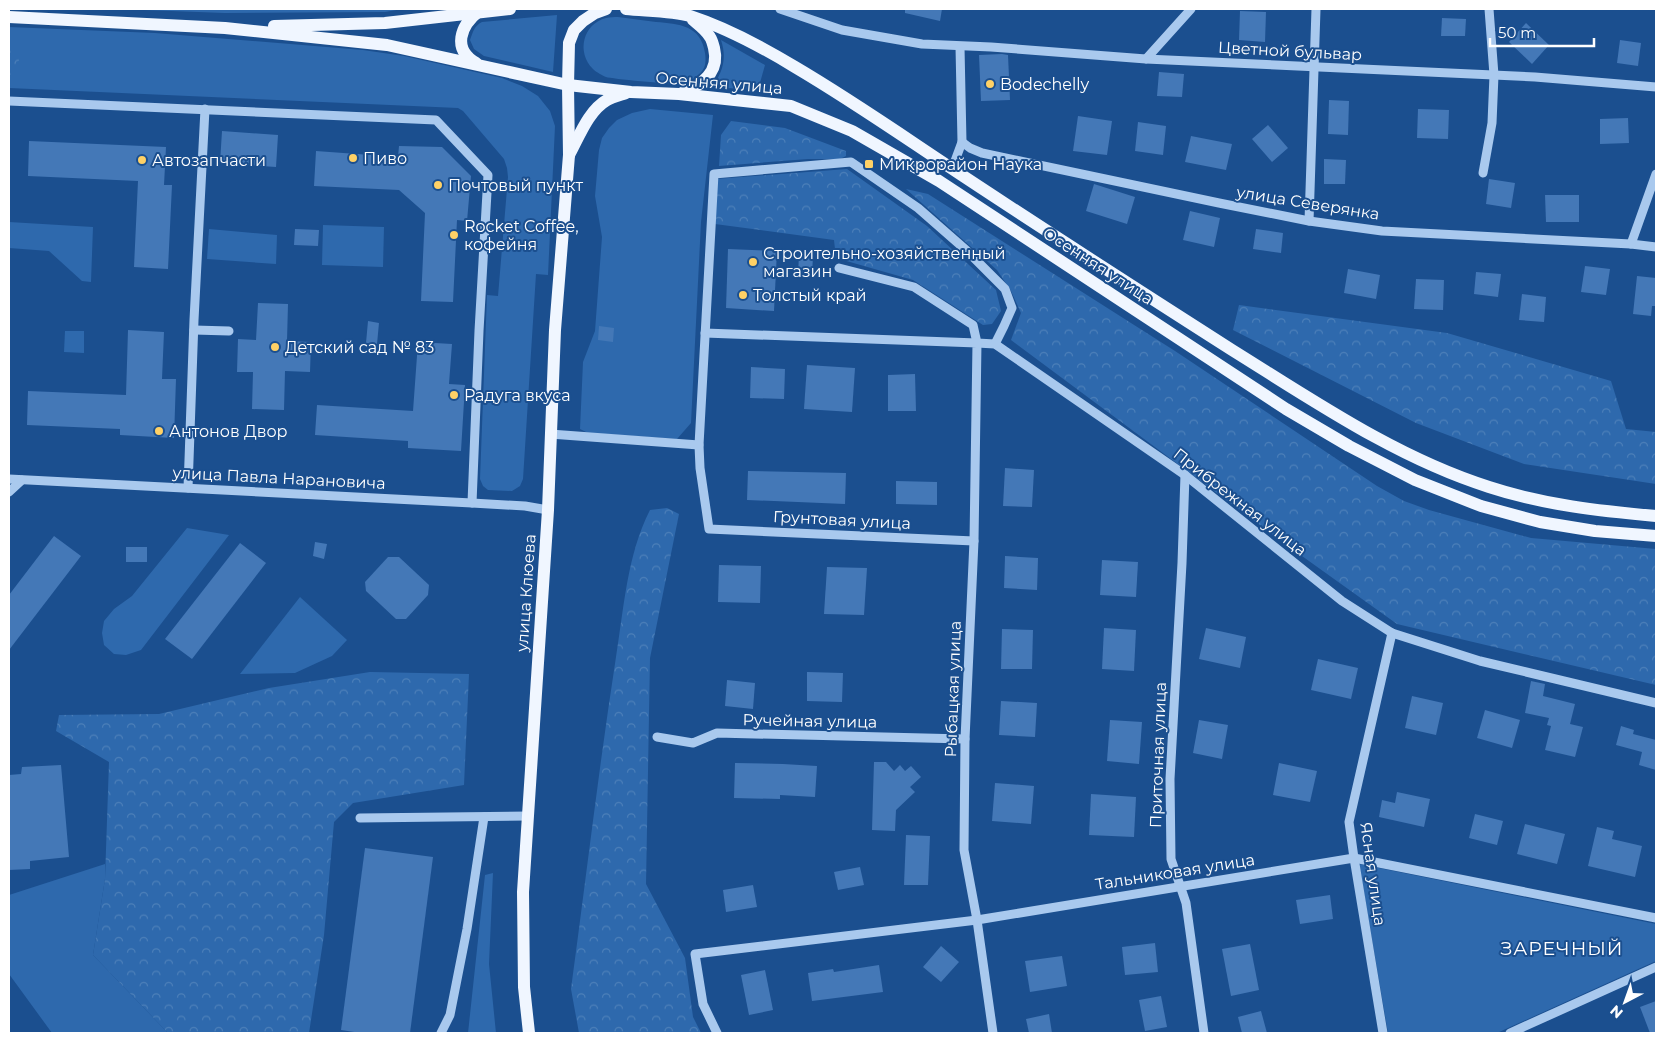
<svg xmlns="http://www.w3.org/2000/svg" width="1665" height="1042" font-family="Montserrat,sans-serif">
	<defs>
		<pattern id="forest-crowns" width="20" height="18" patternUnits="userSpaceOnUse" patternTransform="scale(1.25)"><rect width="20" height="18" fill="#2e69ad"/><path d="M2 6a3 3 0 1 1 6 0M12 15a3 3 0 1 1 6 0" fill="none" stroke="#4d80b9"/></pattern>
	</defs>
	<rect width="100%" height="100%" fill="#1b4f8f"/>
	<!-- green -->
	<g fill="#2e69ad">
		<path d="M557,15L553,72L484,56L474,49L470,40C473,32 474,26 482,22Z"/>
		<path d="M618,17C631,19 643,20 656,22C679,24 701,25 705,53C706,59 706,67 702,71C698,76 689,82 683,84C678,85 612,79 606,77C603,76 596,72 593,69C576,52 583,24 606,18C610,17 614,17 618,17Z"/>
		<polygon points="9,27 155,33 363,50 404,56 502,78 522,86 538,96 550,111 555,126 548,275 536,274 523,479 520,486 512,491 488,490 483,486 480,479 487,295 498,296 508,177 507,168 504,159 463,111 458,108 9,88"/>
		<path d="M721,40L765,65L758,90L712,87C723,72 727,58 721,40Z"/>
		<polygon points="650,109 713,115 701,222 691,423 677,439 588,433 580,429 583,362 595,331 602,237 595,196 599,150 602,138 609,128 617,120 632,113"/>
		<polygon points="9,222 93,227 91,282 82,281 49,251 9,248"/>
		<polygon points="323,225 384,227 383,267 322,265"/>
		<polygon points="209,229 277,235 276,264 207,259"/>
		<polygon points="65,331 84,331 84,353 64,352"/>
		<polygon points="187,528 229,535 141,650 126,655 114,654 104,645 102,633 104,621 114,609 132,596"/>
		<polygon points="300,597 347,640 332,656 295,673 240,674"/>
		<polygon points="105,864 105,879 93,955 168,1033 52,1033 9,974 9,895"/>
		<polygon points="1359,864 1656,924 1656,961 1497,1033 1388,1033"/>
		<polygon points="493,873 489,964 496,1033 468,1033 485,875"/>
	</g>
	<!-- forest -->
	<g fill="url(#forest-crowns)">
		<polygon points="118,9 402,9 385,12 225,13"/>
		<path d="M9,45L15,48C20,62 23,67 9,76Z"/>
		<polygon points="731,121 785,128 846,151 846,156 840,159 808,159 719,166 721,135"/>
		<polygon points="847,169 927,226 996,290 1001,311 992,324 983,325 913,280 836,258 834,240 715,224 716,179"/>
		<polygon points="906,189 928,194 1175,351 1377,486 1404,501 1429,510 1531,538 1656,549 1656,685 1397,624 1288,546 1011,340 1021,313 1011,291 997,270"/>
		<polygon points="1239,305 1447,333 1611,381 1626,429 1656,432 1656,484 1524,464 1416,423 1233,330"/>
		<path d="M667,508L679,514L650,658L646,884L685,958L693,1017L701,1033H579L571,989C586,878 599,767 616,657C624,608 627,555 650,510Z"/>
		<polygon points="370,672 469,674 464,785 353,803 334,822 324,935 309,1033 168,1033 93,955 105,879 109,762 56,731 59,715 159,714 269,688"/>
	</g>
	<!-- building -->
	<g fill="#4478b7">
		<polygon points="905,9 942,9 940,21 905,13"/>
		<polygon points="1240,11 1266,12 1265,42 1239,40"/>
		<polygon points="1442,18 1466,19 1465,36 1441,36"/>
		<polygon points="1526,23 1549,45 1532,64 1509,42"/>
		<polygon points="1620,40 1641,43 1638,66 1617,63"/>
		<polygon points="1002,54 1008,55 1010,100 981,101 979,55"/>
		<polygon points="1159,72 1184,74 1182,97 1157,96"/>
		<polygon points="1329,100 1349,101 1348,135 1328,134"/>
		<polygon points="1418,109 1449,110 1448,139 1417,138"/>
		<polygon points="1078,116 1112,121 1107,155 1073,151"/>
		<polygon points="1628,118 1629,143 1600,144 1600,119"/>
		<polygon points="1138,122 1166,126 1163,155 1135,151"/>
		<polygon points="1268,125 1288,148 1272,162 1252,139"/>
		<polygon points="222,131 278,135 276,167 220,163"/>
		<polygon points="1191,136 1232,144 1226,170 1185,162"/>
		<polygon points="29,141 166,147 164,185 172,185 168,269 134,267 138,181 28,176"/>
		<polygon points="399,146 442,147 471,176 467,221 457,220 453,302 421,301 425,213 399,190 314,186 316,151 398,157"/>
		<polygon points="1324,159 1346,160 1345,184 1324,184"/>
		<polygon points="1489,179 1515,183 1511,208 1486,204"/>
		<polygon points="1094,184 1135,197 1127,224 1086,211"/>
		<polygon points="1545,195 1579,195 1579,222 1546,222"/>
		<polygon points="1190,211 1220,218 1214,247 1183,240"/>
		<polygon points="295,229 319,230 318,246 294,245"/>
		<polygon points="1256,229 1283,233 1281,253 1253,249"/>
		<polygon points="728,249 777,251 774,311 726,308"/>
		<polygon points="799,254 813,255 812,276 798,276"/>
		<polygon points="1585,266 1610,269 1606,295 1581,292"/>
		<polygon points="1348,269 1380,275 1376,299 1344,293"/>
		<polygon points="1476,272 1501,274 1498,297 1474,294"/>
		<polygon points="1637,276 1656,278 1656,306 1652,306 1651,316 1633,314"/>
		<polygon points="1416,279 1444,280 1443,310 1414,309"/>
		<polygon points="1522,294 1546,297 1544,322 1519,320"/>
		<polygon points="258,303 288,304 287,341 311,342 310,372 285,371 284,410 252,409 253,372 237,372 238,339 256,340"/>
		<polygon points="368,321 379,323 377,344 366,343"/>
		<polygon points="599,326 614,328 613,342 598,340"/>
		<polygon points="128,330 164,332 162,379 176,379 174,438 120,435 120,429 27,425 28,391 126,395"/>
		<polygon points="418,342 452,344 449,384 465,385 461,451 408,448 408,441 315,435 317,405 413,411"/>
		<polygon points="807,365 855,368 852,412 804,409"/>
		<polygon points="751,367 785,369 784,399 750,398"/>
		<polygon points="915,374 916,411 888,411 888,375"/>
		<polygon points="1005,468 1034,470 1032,507 1003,506"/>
		<polygon points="748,471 846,473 845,504 747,500"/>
		<polygon points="896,481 937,482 937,505 896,504"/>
		<polygon points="54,536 81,556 9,650 9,595"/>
		<polygon points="315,542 327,544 324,559 313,556"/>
		<polygon points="240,543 266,563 192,659 165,639"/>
		<rect x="126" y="547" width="21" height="15"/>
		<polygon points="1005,556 1038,558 1037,590 1004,588"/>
		<polygon points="388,557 399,557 429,585 428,595 406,619 396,619 366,591 365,582"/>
		<polygon points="1102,560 1138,562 1136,597 1100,595"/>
		<polygon points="719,565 761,566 760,603 718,602"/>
		<polygon points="827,567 867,568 864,615 824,614"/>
		<polygon points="1104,628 1136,630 1134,671 1102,669"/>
		<polygon points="1206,628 1246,637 1240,668 1199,659"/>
		<polygon points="1002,629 1033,630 1032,669 1001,669"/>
		<polygon points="1318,659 1358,668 1351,699 1311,690"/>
		<polygon points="807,672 843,673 842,702 807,701"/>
		<polygon points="727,680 755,683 753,709 725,706"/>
		<polygon points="1531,681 1545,684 1543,696 1575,704 1570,724 1583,727 1575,757 1545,750 1551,726 1547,725 1549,718 1525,713"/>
		<polygon points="1412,696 1443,703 1436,735 1405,728"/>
		<polygon points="1001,701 1037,703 1035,737 999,735"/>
		<polygon points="1485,710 1520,720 1512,748 1477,738"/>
		<polygon points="1110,720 1142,722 1139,764 1107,761"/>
		<polygon points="1199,720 1228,725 1222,759 1193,753"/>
		<polygon points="1621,726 1634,730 1633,734 1656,740 1656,770 1639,765 1642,752 1616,745"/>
		<polygon points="874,762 886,762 894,771 900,765 905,771 911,766 921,777 910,787 915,792 896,810 895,831 872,830"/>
		<polygon points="735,763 783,764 817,766 815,797 780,795 780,799 734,798"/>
		<polygon points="1279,763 1317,771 1310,802 1273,795"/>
		<polygon points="61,765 69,857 30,861 30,869 9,870 9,775 21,774 22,767"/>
		<polygon points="995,783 1034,786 1031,824 992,821"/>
		<polygon points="1397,792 1430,799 1424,827 1379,817 1382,800 1395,803"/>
		<polygon points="1091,794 1136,797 1134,837 1089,835"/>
		<polygon points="1475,814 1503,821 1497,845 1469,838"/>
		<polygon points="1525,824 1565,834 1557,864 1517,854"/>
		<polygon points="1597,827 1614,831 1612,839 1642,846 1635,877 1588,866"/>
		<polygon points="906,835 930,836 928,885 904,885"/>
		<polygon points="365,848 433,857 410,1033 361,1033 341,1030"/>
		<polygon points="860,867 864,885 838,890 834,872"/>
		<polygon points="753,885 757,907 726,912 723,890"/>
		<polygon points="1330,895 1333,919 1300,924 1296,900"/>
		<polygon points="1155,943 1158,972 1125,975 1122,947"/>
		<polygon points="1250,944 1259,990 1231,996 1222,949"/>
		<polygon points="941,946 959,962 941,982 923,967"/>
		<polygon points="1062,956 1067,986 1030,992 1025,961"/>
		<polygon points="879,965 883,992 812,1001 808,973 833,969 834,972"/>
		<polygon points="765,970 773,1010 749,1015 741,975"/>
		<polygon points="1161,996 1167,1027 1145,1031 1139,1000"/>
		<polygon points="1656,1001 1656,1033 1650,1033 1640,1007"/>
		<polygon points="1261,1011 1267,1033 1242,1033 1238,1017"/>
		<polygon points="1049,1014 1052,1033 1029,1033 1026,1019"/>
	</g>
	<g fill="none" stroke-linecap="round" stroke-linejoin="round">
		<!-- minor -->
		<g stroke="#a9c9ee" stroke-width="9">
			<polyline points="780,9 842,30 922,44 991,47 1146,59 1535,77 1656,87"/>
			<polyline points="1146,59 1191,9"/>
			<polyline points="9,101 436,120 488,175 479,331 472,503"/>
			<polyline points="962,142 970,148 982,153 1219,203 1309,221 1382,231 1631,244 1656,247"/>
			<polyline points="952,169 962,142 960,47"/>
			<polyline points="1483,173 1492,123 1494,75 1489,9"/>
			<polyline points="1309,221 1316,9"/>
			<polyline points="1631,244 1656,174"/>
			<polyline points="839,268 914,287 973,325 977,343 995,344 1185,475 1342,601 1392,633 1480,661 1656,703"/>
			<polyline points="194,330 229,331"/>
			<polyline points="705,333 977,343 974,541 965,739 964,850 977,920 993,1033"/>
			<polyline points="550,434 699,445"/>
			<polyline points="1185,475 1182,563 1170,779 1171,859 1186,903 1204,1033"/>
			<polyline points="9,479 472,503 525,506 548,510"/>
			<polyline points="188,488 194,320 205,109"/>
			<polyline points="9,492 22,480"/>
			<polyline points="974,541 709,529 700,468 699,445 714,174 851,162 918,208 966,250 1005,289 1012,308 1004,326 995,344"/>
			<polyline points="657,737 693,743 717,733 965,739"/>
			<polyline points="360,818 528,816"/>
			<polyline points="441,1033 450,1015 467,929 484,817"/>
			<polyline points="717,1033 703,1004 695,954 977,920 1354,858 1656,918"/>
			<polyline points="1383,1033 1354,858 1349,822 1392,633"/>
			<polyline points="1510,1033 1656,967"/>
		</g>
		<!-- major -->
		<g stroke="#f0f6ff" stroke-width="12">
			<path d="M626,9C645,11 673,11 690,16C727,28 762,47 795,67C846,97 894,130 942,162C1038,226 1135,288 1232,350C1314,401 1397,458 1489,487C1544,505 1600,511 1656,516"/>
			<polyline points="9,17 225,28 387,45 568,85 631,92 679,94 791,106 852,131 939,181 1286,409 1349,446 1415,480 1481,506 1540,522 1595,531 1656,536"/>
			<polyline points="274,26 385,23 510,9"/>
			<path d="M476,63C452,49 460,26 479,11"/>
			<path d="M682,93C702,85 720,72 714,48C713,44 712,40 710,37C706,30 699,25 693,20"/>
			<path d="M569,155C579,137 588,111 607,100C612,97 620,95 626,93"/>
			<polyline points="529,1033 524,987 523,892 548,510 555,330 569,155 568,85 569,43 574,30 583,21 595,13 606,9"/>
		</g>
	</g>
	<!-- markers -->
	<g fill="#ffd166" stroke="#1b4f8f" stroke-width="2">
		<circle cx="990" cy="84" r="5"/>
		<circle cx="353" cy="158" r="5"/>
		<circle cx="142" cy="160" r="5"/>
		<rect x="864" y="159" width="10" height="10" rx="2.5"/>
		<circle cx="438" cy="185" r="5"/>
		<circle cx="454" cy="235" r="5"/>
		<circle cx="753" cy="262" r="5"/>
		<circle cx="743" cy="295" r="5"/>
		<circle cx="275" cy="347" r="5"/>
		<circle cx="454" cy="395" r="5"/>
		<circle cx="159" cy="431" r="5"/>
	</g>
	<g text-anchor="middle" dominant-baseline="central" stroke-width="4" stroke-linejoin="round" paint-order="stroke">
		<!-- street labels -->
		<g font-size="16" fill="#fff" stroke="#1b4f8f">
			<text transform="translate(1290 51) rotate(3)">Цветной бульвар</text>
			<text transform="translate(719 83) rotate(5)">Осенняя улица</text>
			<text transform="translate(1308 203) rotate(9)">улица Северянка</text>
			<text transform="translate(1098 266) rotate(33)">Осенняя улица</text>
			<text transform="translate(279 478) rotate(3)">улица Павла Нарановича</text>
			<text transform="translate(1240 502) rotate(38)">Прибрежная улица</text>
			<text transform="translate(842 520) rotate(3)">Грунтовая улица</text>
			<text transform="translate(526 593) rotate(-86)">улица Клюева</text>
			<text transform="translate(953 689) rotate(-88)">Рыбацкая улица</text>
			<text transform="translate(810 721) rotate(1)">Ручейная улица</text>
			<text transform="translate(1158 755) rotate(-88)">Приточная улица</text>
			<text transform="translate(1175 872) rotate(-9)">Тальниковая улица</text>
			<text transform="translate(1373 874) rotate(82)">Ясная улица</text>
		</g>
		<!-- poi labels -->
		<g font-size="16" fill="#fff" stroke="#1b4f8f" text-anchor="start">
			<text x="1000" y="84">Bodechelly</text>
			<text x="363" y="158">Пиво</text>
			<text x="152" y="160">Автозапчасти</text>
			<text x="879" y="164">Микрорайон Наука</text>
			<text x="448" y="185">Почтовый пункт</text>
			<text x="464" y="226">Rocket Coffee,<tspan x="464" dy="18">кофейня</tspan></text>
			<text x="763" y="253">Строительно-хозяйственный<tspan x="763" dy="18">магазин</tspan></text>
			<text x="753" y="295">Толстый край</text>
			<text x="285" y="347">Детский сад № 83</text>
			<text x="464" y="395">Радуга вкуса</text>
			<text x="169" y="431">Антонов Двор</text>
		</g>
		<!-- quarter labels -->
		<g font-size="19" letter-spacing="1" fill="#fff" stroke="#1b4f8f">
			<text x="1562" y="948">ЗАРЕЧНЫЙ</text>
		</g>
	</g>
	<!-- border -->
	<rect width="1665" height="1042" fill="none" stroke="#ffffff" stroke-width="20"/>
	<!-- north arrow -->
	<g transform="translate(1625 1002) rotate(221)" stroke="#1b4f8f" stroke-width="4" paint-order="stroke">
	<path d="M0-4L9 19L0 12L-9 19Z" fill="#ffffff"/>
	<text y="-8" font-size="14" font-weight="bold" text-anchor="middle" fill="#ffffff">N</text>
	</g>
	<!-- scale -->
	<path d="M1490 38v8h104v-8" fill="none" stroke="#ffffff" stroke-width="2.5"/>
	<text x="1498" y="38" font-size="15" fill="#ffffff" stroke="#1b4f8f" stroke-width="4" paint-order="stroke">50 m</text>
</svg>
